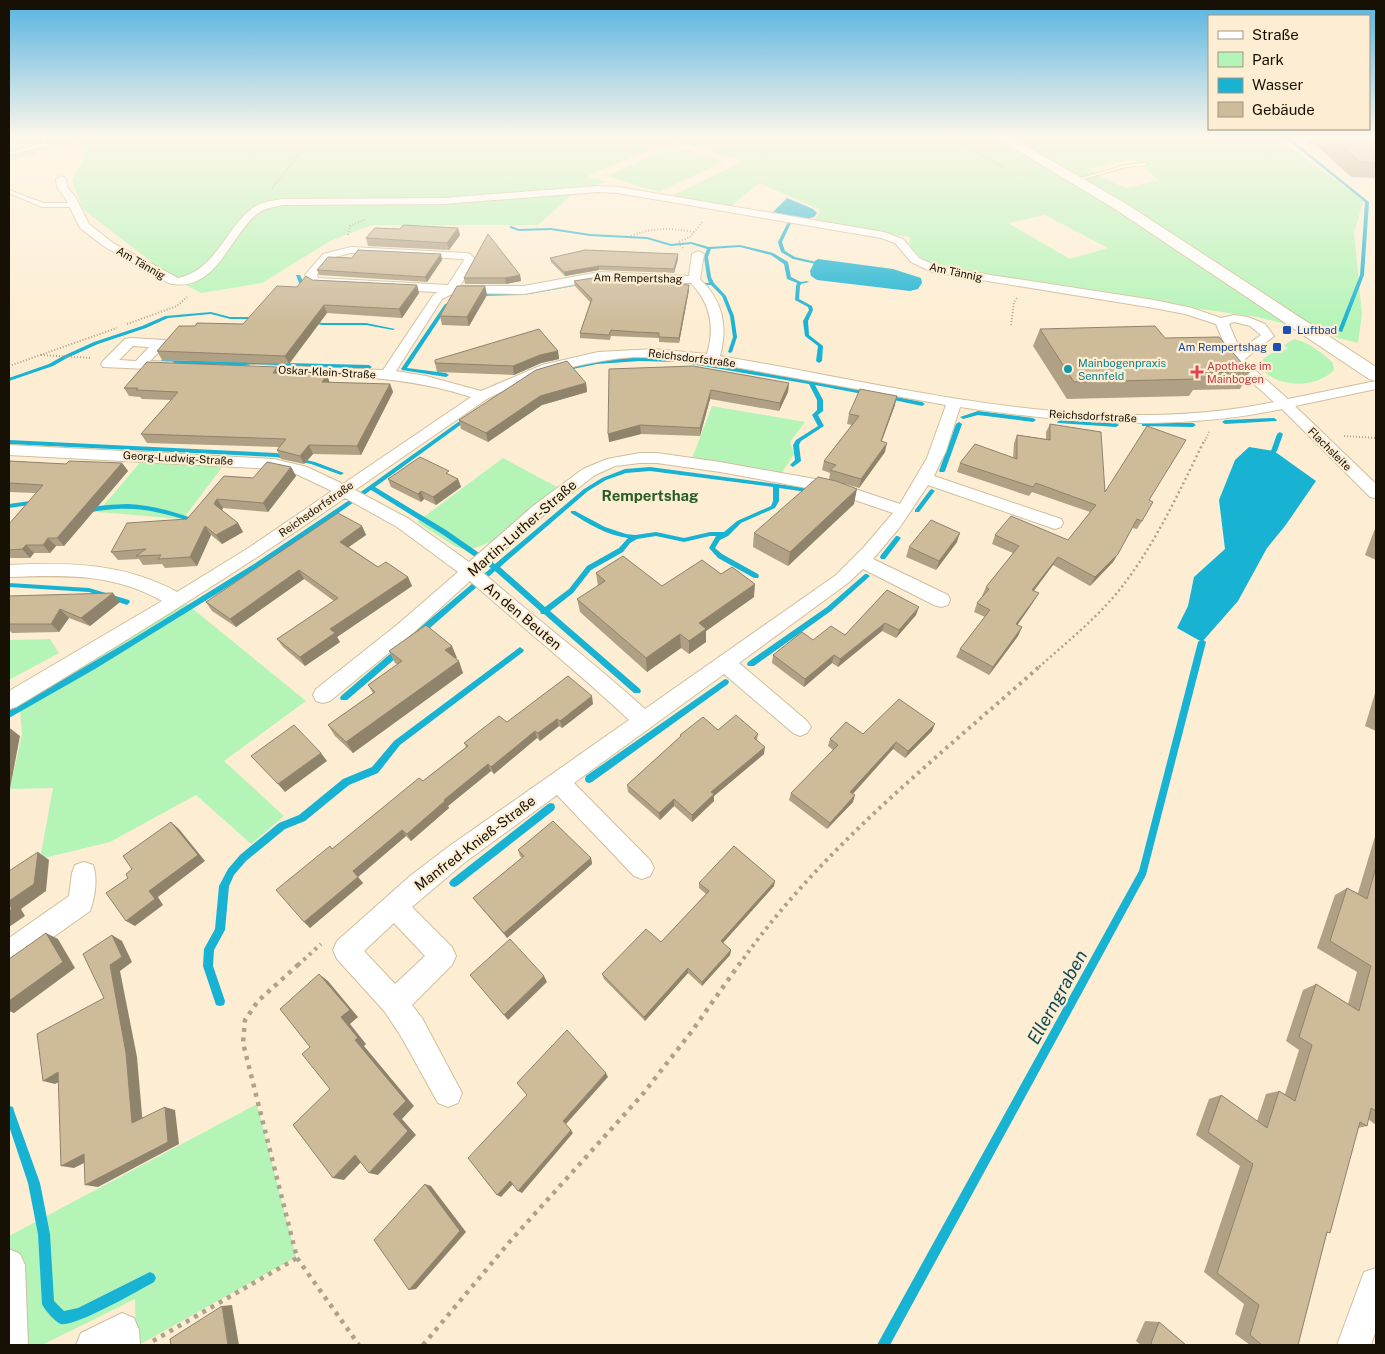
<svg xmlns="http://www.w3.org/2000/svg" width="1385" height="1354" font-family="'Public Sans',sans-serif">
	<rect width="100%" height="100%" fill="#fdeed3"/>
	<!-- green -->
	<g fill="#b4f4b7" fill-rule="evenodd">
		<path d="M9,135H1277L1315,166L1364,200L1354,232L1362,314L1358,343L1258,317L1143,301L946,269C930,264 917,259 909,243L910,237L814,221L821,210L759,183L731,206L672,196L743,161L678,143L664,144L587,176L606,182L576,191L538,225H372L330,241L262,283L201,293L171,277L83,209L72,180L84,158L82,142L52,148L9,162ZM1133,159L1159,180L1126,188L1109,181L1088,169ZM1045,215L1108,248L1070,259L1008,223Z"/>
		<polygon points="674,146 725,161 659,192 607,176"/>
		<path d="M1294,339C1308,342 1323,353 1333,363L1334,370C1316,389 1277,388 1261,368L1263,359L1276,350L1281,352L1288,348L1283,346Z"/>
		<polygon points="712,406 805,422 790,442 794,454 780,476 691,461"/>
		<polygon points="503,458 557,487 491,542 475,548 463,549 456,547 417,522"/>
		<polygon points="143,459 226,462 183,519 98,512"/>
		<polygon points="182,600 306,701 224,761 284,816 251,844 196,795 110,842 40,859 53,788 10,789 22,734 19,698"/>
		<polygon points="50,639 59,653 9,680 9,640"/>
		<polygon points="257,1104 296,1257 139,1345 136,1345 135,1299 42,1345 15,1345 13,1275 9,1252 9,1236"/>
	</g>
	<!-- water -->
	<g fill="#18b2d3">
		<polygon points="787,198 813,209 817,213 814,217 807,219 773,212"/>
		<polygon points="818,259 893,269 921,278 922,283 918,289 910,291 817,280 811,276 810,271 815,261"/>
		<polygon points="1249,447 1274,451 1316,481 1285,526 1267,548 1238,601 1202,642 1177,628 1188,606 1194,577 1225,549 1219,500 1235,460"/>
	</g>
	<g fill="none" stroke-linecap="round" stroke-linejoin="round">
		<!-- stream -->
		<g fill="#18b2d3" fill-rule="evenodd">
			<polygon points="1282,135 1286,135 1369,202 1364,275 1342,332 1338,331 1360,275 1365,202"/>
			<polygon points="788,222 791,223 782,242 785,251 795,257 816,262 816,264 793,259 781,252 778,242"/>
			<polygon points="511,226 519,229 551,228 590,234 647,237 671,244 691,242 709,247 740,245 773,253 788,262 791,277 801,282 807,281 809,282 801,284 800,286 799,299 812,306 813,310 808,321 809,335 823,346 822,361 819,363 816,361 818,346 805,336 803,321 809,310 808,307 795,300 796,286 797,283 787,279 784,264 771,255 740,247 711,249 708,257 711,277 714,283 726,296 734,316 737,337 732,352 730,353 728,352 733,337 730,316 722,296 711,285 661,283 659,282 661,281 709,283 707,277 704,257 707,249 691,244 671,246 647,239 590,236 551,230 519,231 510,228 510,226"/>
			<polygon points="296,275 300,275 303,281 311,285 311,287 307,287 299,283"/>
			<polygon points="583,282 585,282 585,284 524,295 478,296 476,295 478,294 524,293"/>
			<polygon points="445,304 449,305 407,368 446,373 449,375 446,377 402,370 401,369"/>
			<polygon points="211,312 230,317 258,317 260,318 258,319 230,319 211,314 168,318 146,328 98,344 67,358 53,366 9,381 9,378 49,364 63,356 94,342 142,326 165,316"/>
			<polygon points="309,320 322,323 366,323 395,329 393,330 366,325 322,325 309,322"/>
			<polygon points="640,357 679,358 868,391 871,393 868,395 815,385 823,400 823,411 818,415 824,426 801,441 799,445 801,461 793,467 790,465 795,460 793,445 796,440 818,426 812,415 817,410 817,400 809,384 679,362 640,361 597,364 568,370 565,368 597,360"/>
			<polygon points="162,360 369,365 372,367 369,369 160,363 159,362"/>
			<polygon points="886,395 922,402 925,404 922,406 884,398 883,397"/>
			<polygon points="978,411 1033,418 1036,420 1033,422 978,415 963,419 960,417"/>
			<path d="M468,415L470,416V418L375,487L446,530L495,564L584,489L602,478L625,469L650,467L814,489L817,491L814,493L779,488V501L775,508L741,523L728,536L720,540L715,548L722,554L758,574L759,576L758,578H754L718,558L709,548L716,536H710L684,542L656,536L637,539L630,543L623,552L591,570L573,593L550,611L640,689L641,691L640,693H634L544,614H541L540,611L495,571L423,634H417L416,632L417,630L491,568L442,534L371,490L299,541L218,593L95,669L9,718V711L131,640L254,564L351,499ZM650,471L773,487V501L771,506L737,521L724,532H710L684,538L656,532L635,535L626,534L605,527L575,511H571V513C589,524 606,535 628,538L619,548L587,566L569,589L545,607L500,567L588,491L606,480L626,473Z"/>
			<polygon points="1274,418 1277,420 1276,421 1225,424 1222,422 1225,420"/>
			<polygon points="1060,420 1116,423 1119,425 1116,427 1058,423 1057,422"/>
			<polygon points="959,422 962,424 945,471 944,472 940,472 939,471 956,424"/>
			<polygon points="1144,423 1193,423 1196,425 1193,427 1142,426 1142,424"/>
			<polygon points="1280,432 1283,434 1277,451 1274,453 1272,452 1271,451 1277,434"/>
			<polygon points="9,440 276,453 315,462 344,473 341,475 311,464 276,457 9,444"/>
			<polygon points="932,489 935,491 934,492 919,512 915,512 915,510 930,490"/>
			<polygon points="30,501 37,505 37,507 33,507 29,505 9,508 9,504"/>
			<path d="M128,504C150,505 171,511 192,518L193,519L190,521C149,509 129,505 87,513L84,511C95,504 114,505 128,504Z"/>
			<polygon points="896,536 898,536 901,538 885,559 881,559 880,557 881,555"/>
			<polygon points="865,574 867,574 870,576 831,611 754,666 748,666 747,664 748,662 827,607"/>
			<polygon points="9,583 89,588 129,600 130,602 127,605 89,592 9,587"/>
			<polygon points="1202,639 1206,642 1146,875 890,1345 877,1345 1139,871 1198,642"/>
			<polygon points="400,647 404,650 403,652 347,700 341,700 340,698 341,696 397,648"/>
			<polygon points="520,647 524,650 523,652 400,745 378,773 349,785 305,821 285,829 246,861 234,875 229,886 225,930 214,950 213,966 225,1001 224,1005 220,1006 216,1005 203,966 204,949 215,929 219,886 228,869 240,855 279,823 299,815 343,779 372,767 394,741"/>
			<polygon points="725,679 728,680 729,682 728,684 592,782 589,783 586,782 585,779 586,776"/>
			<polygon points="551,803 554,804 555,807 554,810 457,886 454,887 451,886 449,883 451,880 548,804"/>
			<path d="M9,1106L13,1107L14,1111L40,1183L50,1234L54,1301L64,1311L78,1308L150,1272L154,1274L156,1278L154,1282C138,1291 75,1327 61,1324C55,1322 44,1309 42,1304L38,1234L28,1183L9,1126Z"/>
		</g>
		<defs>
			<g id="service">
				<polygon points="37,135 42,135 46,140 45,144 54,147 54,149 43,146 9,155 9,153 41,144 42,140"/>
				<polygon points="1145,163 1147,165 1126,167 1076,181 1074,180 1126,165"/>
				<polygon points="9,190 43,203 74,203 77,205 74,207 42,207 9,193"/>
			</g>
			<g id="minor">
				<path d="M61,176L66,179L67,187L76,198L89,224L113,243L178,278C215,270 224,232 250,210C258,202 272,201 283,199L443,198L598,186L618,187L884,232L903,239L919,258L939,267L1154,300L1192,308L1221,318L1234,315L1248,317L1265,324L1274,336L1245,359L1248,364L1288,399L1376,381V389L1295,406L1376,484V498L1370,497L1282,409C1175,432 1067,423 960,407L946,451L934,476L1061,519L1063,523L1061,527L1055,529L1049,527L928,485L900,527L873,559L948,595L950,600L948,605L941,607L934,605L863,569L848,583L739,663L807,721L811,727L807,733L800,736L793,733L724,674L574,783L650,860L654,868L650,876L642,879L634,876L557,795L464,863L412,907L452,947L456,956L452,965L412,1005L422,1018L462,1093L458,1103L448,1107L438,1103L402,1038L385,1012L337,959L333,950L337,941L410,876L448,847L629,720C578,672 523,628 470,581L412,634L330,701L323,703L316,701L313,695L316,689L398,624L458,572L397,527L345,498C238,572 128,640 16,707L9,709V691L162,601C113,573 64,575 9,577V565C68,562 124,563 177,592L250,547L332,491L296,474L274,469L9,455V445L274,459L307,467L343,484L471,397C422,381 371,376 319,375C297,374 267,377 246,372L244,369L246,366L251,365L383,370L434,294L438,292L319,287L309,282L305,275L323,254L351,247L466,253L470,254L476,260L460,286H524L599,272L689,276L692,254L698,251L704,254L700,279C723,301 728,326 720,356C901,386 1090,440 1274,402L1237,369L1230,358L1216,324L1185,314L1154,308L932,272L911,262L895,243L881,238L618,193L598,192L443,204L283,205C275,207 264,208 257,214C229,237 215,295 168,283L105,247L80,228L66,199L57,187L56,179ZM351,253L463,259L464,260L448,285L318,278L317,275L331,258ZM599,280L691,283C711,304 715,327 707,354L654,349L598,352L542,365L481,391L426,376L396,371L442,299L454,293L524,294ZM1234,322L1250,326L1261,335L1240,350L1229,324ZM635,357L673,358L707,362L946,405L927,458L900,504L837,483L720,462L657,453H640L607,459L583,469L533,506L469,562L409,519L355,490L487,399C534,375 582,361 635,357ZM640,463H657L720,472L834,493L893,513L863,548L836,575L645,709C592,661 535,618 481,571L545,514L595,475L615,466ZM394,923L425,956L395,984L364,951Z"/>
				<path d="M130,338L165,340L167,343L165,346L150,361L172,362L179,366L172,370L103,367L101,364L103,361L125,339ZM133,346L149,347L136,361L119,360Z"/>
				<path d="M84,862L93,865C98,878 95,898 90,911L18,962L9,966V938L69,896L72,873L75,865Z"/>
				<polygon points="9,1249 20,1254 25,1265 28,1345 9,1345"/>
				<polygon points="1376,1268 1376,1330 1371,1345 1337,1345 1364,1272"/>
				<polygon points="122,1313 134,1318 139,1330 140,1345 76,1345 81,1333"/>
			</g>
			<polygon id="secondary" points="992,135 1007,135 1125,203 1376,367 1376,381 1369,379 1115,209"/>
		</defs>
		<!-- service casing -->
		<use href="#service" stroke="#d0be9d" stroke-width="2"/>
		<!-- minor casing -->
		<use href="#minor" stroke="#d0be9d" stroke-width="2"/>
		<!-- secondary casing -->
		<use href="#secondary" stroke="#d0be9d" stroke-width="2"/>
		<!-- path-far3 -->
		<g stroke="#aea28c" stroke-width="2" stroke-dasharray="1 2" stroke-linecap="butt">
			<polyline points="946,135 1003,167"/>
			<polyline points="272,188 315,135"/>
			<polyline points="348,235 350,226 364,220 364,218"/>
			<path d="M631,236C653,227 671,228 694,232"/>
			<polyline points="683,248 678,242 690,237 703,221"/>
			<polyline points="127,324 177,306 187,297"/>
			<polyline points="1011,325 1014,302 1017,298"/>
			<polyline points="41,355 92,358"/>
			<polyline points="9,366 117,328"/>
			<polyline points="1344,436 1376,438"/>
			<polyline points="1205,441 1209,432"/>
		</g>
		<!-- path-far2 -->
		<path stroke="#aea28c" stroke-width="2.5" stroke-dasharray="2 3" stroke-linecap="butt" d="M1039,667C1067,642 1097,618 1121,588C1156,543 1180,490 1205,439"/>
		<!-- path-far1 -->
		<g stroke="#aea28c" stroke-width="4" stroke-dasharray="3 4.5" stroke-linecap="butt">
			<polyline points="298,965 321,944"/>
			<path d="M739,965C820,849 936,759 1040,666"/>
		</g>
		<!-- path -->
		<g stroke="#aea28c" stroke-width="4.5" stroke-dasharray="4 5.5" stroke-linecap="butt">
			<polyline points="297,1258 359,1345"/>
			<polyline points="153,1341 297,1258 243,1043 245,1020 258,1001 300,963"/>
			<polyline points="423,1345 512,1239 642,1095 692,1031 740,963"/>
		</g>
		<!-- service -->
		<use href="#service" fill="#fff" fill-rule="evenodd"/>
		<!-- minor -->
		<use href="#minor" fill="#fff" fill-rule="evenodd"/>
		<!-- secondary -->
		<use href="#secondary" fill="#fff" fill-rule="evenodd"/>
	</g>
	<!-- wall -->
	<g fill="#b0a184">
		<polygon points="1302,135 1376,135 1376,178 1351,177 1315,144 1310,144"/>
		<polygon points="458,228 460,235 449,250 368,246 366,238 400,229"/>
		<polygon points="678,254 678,259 674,273 599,270 565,276 551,262 550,258"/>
		<polygon points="352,258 442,260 427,282 319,275 317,270"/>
		<polygon points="520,275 521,281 506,284 465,284 464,278"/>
		<polygon points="670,279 671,283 673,284 689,285 689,290 679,343 659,342 659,338 611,336 610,340 580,338 580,333 590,302 575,286 574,281"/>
		<polygon points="312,280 417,285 419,293 402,318 327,313 289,364 162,360 157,351 243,324 297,287"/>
		<polygon points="485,286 487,295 469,326 442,325 440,316"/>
		<polygon points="1040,329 1165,338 1250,372 1240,389 1193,390 1189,396 1067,399 1033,346"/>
		<polygon points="558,351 559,359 541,363 514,375 437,372 435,363"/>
		<polygon points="277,367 280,373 330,383 390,384 393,392 361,455 313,454 304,464 281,459 277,450 279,447 147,443 141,434 171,400 142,399 140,397 129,396 124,388"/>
		<polygon points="609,369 789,383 788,392 779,411 710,399 700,436 641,434 609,442"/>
		<polygon points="586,383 587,392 542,405 488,442 461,429 459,420"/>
		<polygon points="895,405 882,441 885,452 859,488 845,484 854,504 788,566 753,547 754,533 829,479 830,473 822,470 824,461 852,425 847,424 849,414"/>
		<polygon points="1050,424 1105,492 1149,500 1142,521 1137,529 1132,528 1113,562 1090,586 1053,565 1034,591 1034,601 1017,625 1022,627 1018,636 989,675 956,657 960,649 985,617 974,612 977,603 983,596 982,596 986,587 1013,553 992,544 995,535 1068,540 1090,512 1032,492 1029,496 957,472 960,463 1013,458 1014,443 1017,435 1046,439 1046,432"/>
		<polygon points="9,461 66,464 122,463 128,471 64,546 56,546 50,553 34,553 30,558 9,558 9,524 36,493 9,492"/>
		<polygon points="291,467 296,476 268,512 223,508 222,510 238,523 243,532 222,544 211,535 197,566 165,568 162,564 143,565 139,559 118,560 111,552 187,519 224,476 253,478"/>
		<polygon points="450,475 458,479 461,487 436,505 424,499 421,502 391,487 388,479"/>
		<polygon points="362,526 366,535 349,547 378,567 408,577 412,586 337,637 340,642 305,666 283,647 277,639 334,601 304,579 236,627 212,611 206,602"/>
		<polygon points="1376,528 1376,560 1365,555 1374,531"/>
		<polygon points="957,542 936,570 906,557 909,547"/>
		<polygon points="596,573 662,586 754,597 706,631 706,642 689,654 681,648 647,672 580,612 577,599 598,586"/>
		<polygon points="887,590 916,615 896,638 882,631 838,667 832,663 804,687 772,663 773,655 813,640 845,635"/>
		<polygon points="9,596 120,602 90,626 69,618 59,632 12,633 10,631 9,631"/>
		<polygon points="389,651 457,658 456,659 463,673 353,753 335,736 328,725 373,693 368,685 398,665 395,663"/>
		<polygon points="1376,690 1376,731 1365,726"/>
		<polygon points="593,704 562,728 559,726 540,741 537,738 494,774 491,771 448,806 449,808 411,841 406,836 358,877 363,883 310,928 332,849 423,781 466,747 464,743 507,722"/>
		<polygon points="932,731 905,758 893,749 853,794 853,802 827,829 789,800 791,793 833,750 828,746 830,739 863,734"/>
		<polygon points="758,734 757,740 764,754 714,796 714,801 692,822 674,806 660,820 628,792 627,785 680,737 680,735"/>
		<polygon points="1376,833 1376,1125 1368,1119 1367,1126 1358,1128 1330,1233 1327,1233 1298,1345 1250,1345 1235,1334 1244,1304 1204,1272 1240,1166 1196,1135 1209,1099 1221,1095 1257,1121 1266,1094 1279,1091 1285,1094 1299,1050 1286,1041 1303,990 1316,984 1348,1004 1357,972 1317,948 1335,895 1347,888 1358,893"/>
		<polygon points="518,850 591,858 592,864 507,938 477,903 473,898 522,858 520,856"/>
		<polygon points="699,883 774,886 723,943 731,950 730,955 702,986 688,973 645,1021 604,979 602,974 661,942 706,894 699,888"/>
		<polygon points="1145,1321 1159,1322 1186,1345 1141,1345 1136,1341"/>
	</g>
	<!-- shaded-wall -->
	<g fill="#90836c">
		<polygon points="458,228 460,235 449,250 447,243"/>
		<polygon points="441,254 442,260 427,282 425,277"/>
		<polygon points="678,254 678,259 674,273 674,269"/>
		<polygon points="599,266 599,270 565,276 564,272"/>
		<polygon points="520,275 521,281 506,284 505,278"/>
		<polygon points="417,285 419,293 402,318 399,309"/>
		<polygon points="689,285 689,290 679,343 679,338"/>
		<polygon points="485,286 487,295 469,326 467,317"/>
		<polygon points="324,305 327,313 289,364 285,356"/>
		<polygon points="558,351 559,359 541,363 514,375 513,366 540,355"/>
		<polygon points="277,367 281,376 273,373"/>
		<polygon points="327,375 330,383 322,382"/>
		<polygon points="586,383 587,392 542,405 488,442 486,433 540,396"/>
		<polygon points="789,383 788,392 779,411 780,403"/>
		<polygon points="390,384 393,392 361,455 357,446"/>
		<polygon points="711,390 710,399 700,436 700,428"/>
		<polygon points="897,396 895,405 878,450 881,441"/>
		<polygon points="640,425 641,434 609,442 608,434"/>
		<polygon points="887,443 885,452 859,488 861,479"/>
		<polygon points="309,445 313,454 304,464 300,456"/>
		<polygon points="122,463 128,471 64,546 57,538"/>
		<polygon points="291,467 296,476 268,512 263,503"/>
		<polygon points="458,479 461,487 436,505 433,497"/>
		<polygon points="857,489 854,504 788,566 790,552"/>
		<polygon points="421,491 424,499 421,502 418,494"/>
		<polygon points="217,499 223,508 220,514 214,504"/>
		<polygon points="238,523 243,532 222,544 216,535"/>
		<polygon points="205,526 211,535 197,566 190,557"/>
		<polygon points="362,526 366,535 344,550 340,542"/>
		<polygon points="960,533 957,542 936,570 939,561"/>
		<polygon points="48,538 56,546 50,553 43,545"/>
		<polygon points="26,545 34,553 30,558 22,549"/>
		<polygon points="1118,554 1113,562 1090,586 1095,577"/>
		<polygon points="1058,557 1053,565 1028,598 1032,590"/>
		<polygon points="299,570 304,579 236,627 230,619"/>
		<polygon points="408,577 412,586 337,637 340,642 305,666 300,657 330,629"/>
		<polygon points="755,584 754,597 706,631 706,642 689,654 689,641 699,623"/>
		<polygon points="113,593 120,602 90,626 81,618"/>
		<polygon points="1039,593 1034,601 1012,633 1016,624"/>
		<polygon points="919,607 916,615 896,638 899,630"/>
		<polygon points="60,609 69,618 59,632 51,624"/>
		<polygon points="885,623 882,631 838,667 840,659"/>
		<polygon points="1022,627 1018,636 989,675 993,667"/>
		<polygon points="680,634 681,648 647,672 646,658"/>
		<polygon points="452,646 457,658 450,662 445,650"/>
		<polygon points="834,655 832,663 804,687 805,679"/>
		<polygon points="459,661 463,673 353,753 346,742"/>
		<polygon points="592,696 593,704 562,728 560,721"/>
		<polygon points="557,719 559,726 540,741 538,733"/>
		<polygon points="935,724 932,731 905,758 908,751"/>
		<polygon points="11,729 20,736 9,794 9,740"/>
		<polygon points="535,731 537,738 494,774 491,767"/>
		<polygon points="896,742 893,749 848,799 850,792"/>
		<polygon points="765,747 764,754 714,796 714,801 692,822 692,815 711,792"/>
		<polygon points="321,753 327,761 285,792 278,784"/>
		<polygon points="488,764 491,771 448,806 449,808 411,841 407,834 444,800"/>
		<polygon points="855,795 853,802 827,829 830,823"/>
		<polygon points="674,799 674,806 660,820 659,813"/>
		<polygon points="171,822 179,829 205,861 158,897 163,905 135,926 126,921 149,891"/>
		<polygon points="402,830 406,836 358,877 363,883 310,928 304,922 353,871"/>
		<polygon points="38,852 49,860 46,891 21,909 25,916 9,927 9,901"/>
		<polygon points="591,858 592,864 507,938 504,933"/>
		<polygon points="775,881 774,886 720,946 721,941"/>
		<polygon points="46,933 58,939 75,968 14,1013 9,1011 9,1001"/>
		<polygon points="112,935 122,941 132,962 120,971 137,1057 143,1126 132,1123 110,965"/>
		<polygon points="731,950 730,955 702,986 702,982"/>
		<polygon points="688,968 688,973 645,1021 644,1017"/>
		<polygon points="319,974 328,981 358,1017 350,1024 366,1044 364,1046 414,1106 402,1119 416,1135 378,1175 369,1173 393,1114 341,1017"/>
		<polygon points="544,976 547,982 508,1020 504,1015"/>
		<polygon points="58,1072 70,1076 55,1084 43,1081"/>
		<polygon points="606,1073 608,1077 566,1124 563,1121"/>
		<polygon points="165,1107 175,1110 179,1144 98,1187 85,1185"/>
		<polygon points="571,1130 573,1133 522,1193 518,1191"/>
		<polygon points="84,1154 96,1157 74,1168 61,1166"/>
		<polygon points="355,1155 365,1158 344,1180 333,1178"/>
		<polygon points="510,1181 514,1183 501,1197 497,1195"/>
		<polygon points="425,1184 431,1186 466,1232 416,1289 409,1290"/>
		<polygon points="232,1305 239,1345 228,1345 222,1306"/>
	</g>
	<!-- building -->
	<g fill="#cdbb9a" stroke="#90836c">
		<polygon points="1330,135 1376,135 1376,163 1360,162"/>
		<polygon points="403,225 458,228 447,243 366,238 375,228 400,229"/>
		<polygon points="488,234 520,275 505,278 464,278"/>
		<polygon points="358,250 441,254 425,277 317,270 328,257 352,258"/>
		<polygon points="585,250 678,254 674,269 599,266 564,272 550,258"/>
		<polygon points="306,276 312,280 417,285 399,309 324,305 285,356 157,351 179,326 195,326 197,323 243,324 277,286 297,287"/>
		<polygon points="599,277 670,279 669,283 673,284 689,285 679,338 659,337 659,333 635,332 611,330 609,335 580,333 592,299 574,281"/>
		<polygon points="457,286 485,286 467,317 440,316"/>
		<polygon points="1155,326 1165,338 1219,337 1250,372 1194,373 1199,379 1074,382 1040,329"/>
		<polygon points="539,329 558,351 540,355 513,366 435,363 435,360"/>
		<polygon points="567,361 586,383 540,396 486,433 459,420 536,370"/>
		<polygon points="147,362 277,367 273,373 327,375 322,382 390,384 357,446 309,445 300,456 277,450 286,439 141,434 178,392 136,390 138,388 124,388"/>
		<polygon points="693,366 789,383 780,403 711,390 700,428 640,425 608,434 609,369"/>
		<polygon points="860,389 897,396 881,441 887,443 861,479 830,470 836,465 824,461 859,416 849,414"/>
		<polygon points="1050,424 1101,432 1105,492 1147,426 1186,440 1149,500 1153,502 1142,521 1137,519 1118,554 1095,577 1058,557 1032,590 1039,593 1016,624 1022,627 993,667 960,649 990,610 977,603 989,589 986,587 1019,546 995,535 1011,516 1068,540 1096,505 1036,483 1033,487 960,463 975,444 1017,459 1017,435 1050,440"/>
		<polygon points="420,457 449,471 446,473 458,479 433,497 421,491 418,494 388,479"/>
		<polygon points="9,461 66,464 69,461 122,463 57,538 48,538 43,545 26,545 22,549 9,550 9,524 43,485 9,483"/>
		<polygon points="267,462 291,467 263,503 217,499 214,504 238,523 216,535 205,526 190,557 158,559 161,555 136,556 146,549 111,552 127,523 187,519 224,476 253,478"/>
		<polygon points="818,477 836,481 857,489 790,552 754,533"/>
		<polygon points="338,513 362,526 340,542 378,567 386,562 408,577 330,629 335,633 300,657 277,639 338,598 299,570 230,619 206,602"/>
		<polygon points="931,520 960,533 939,561 909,547"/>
		<polygon points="623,556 662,586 702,560 721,574 732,567 755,584 699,623 706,629 689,641 680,634 646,658 577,599 605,581 596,573"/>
		<polygon points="887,590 919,607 899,630 885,623 840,659 834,655 805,679 773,655 802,632 813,640 831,626 845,635"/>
		<polygon points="113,593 81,618 60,609 51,624 9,624 9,596"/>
		<polygon points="426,625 452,646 445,650 459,661 346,742 328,725 375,692 368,685 402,661 389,651"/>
		<polygon points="568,676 592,696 560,721 557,719 538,733 535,731 491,767 488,764 444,800 445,801 407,834 402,830 353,871 358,877 304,922 276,890 330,846 332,849 419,778 423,781 468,746 464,743 499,716 507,722"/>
		<polygon points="899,699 935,724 908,751 896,742 850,792 855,795 830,823 791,793 838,745 830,739 846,722 863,734"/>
		<polygon points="736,715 758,734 754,738 765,747 711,792 714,794 692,815 674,799 659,813 627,785 681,736 680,735 703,717 718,730"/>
		<polygon points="294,725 321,753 278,784 251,756"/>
		<polygon points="11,729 9,740 9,730"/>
		<polygon points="553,821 591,858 504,933 473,898 524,856 518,850"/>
		<polygon points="171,822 198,855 149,891 155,899 126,921 106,893 128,878 126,874 132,869 123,856"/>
		<polygon points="734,846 775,881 721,941 731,950 702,982 688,968 644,1017 602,974 646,929 661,942 709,891 699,883"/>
		<polygon points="38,852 34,884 9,901 9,871"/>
		<polygon points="1376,867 1376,1111 1371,1108 1367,1126 1360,1122 1330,1233 1327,1232 1298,1345 1262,1345 1250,1335 1259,1305 1217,1273 1253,1164 1208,1132 1221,1095 1267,1128 1279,1091 1295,1101 1312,1045 1299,1037 1316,984 1359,1011 1371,966 1330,941 1347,888 1367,899"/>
		<polygon points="9,903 12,909 9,911"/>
		<polygon points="46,933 63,962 9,1001 9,959"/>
		<polygon points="112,935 122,957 110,965 126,1053 132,1123 165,1107 168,1142 85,1185 84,1154 61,1166 58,1072 43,1081 37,1034 104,998 83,954"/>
		<polygon points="510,939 544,976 504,1015 470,975"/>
		<polygon points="319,974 350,1010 341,1017 358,1038 355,1040 406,1101 393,1114 408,1131 369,1173 355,1155 333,1178 293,1125 330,1089 302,1054 310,1047 280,1009"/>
		<polygon points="567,1030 606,1073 563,1121 571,1130 518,1191 510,1181 497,1195 468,1158 527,1095 517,1083"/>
		<polygon points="425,1184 460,1231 409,1290 374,1240"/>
		<polygon points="222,1306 228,1345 171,1345 170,1339"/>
		<polygon points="1159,1322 1186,1345 1153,1345 1151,1343"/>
	</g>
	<!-- sky -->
	<linearGradient id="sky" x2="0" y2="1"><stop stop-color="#55b3e0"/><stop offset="0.42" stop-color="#fef7eb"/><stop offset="1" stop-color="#fef7eb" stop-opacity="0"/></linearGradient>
	<rect width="1385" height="325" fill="url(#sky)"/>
	<!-- markers -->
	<g fill="#1a4fb4" stroke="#fdeed3" stroke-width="2">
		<rect x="1282" y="325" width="10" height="10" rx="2.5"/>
		<rect x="1272" y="342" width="10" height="10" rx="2.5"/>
	</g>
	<circle fill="#0f9aa8" stroke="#fdeed3" stroke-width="2" cx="1068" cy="369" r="5"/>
	<path fill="#e0444e" stroke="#fdeed3" stroke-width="2" d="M1194.5 364.5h5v5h5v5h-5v5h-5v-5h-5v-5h5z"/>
	<g text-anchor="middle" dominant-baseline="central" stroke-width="4.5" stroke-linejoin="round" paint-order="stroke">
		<!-- far-street labels -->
		<g font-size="11" fill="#161005" stroke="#fdeed3">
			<text transform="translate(141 263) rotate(30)">Am Tännig</text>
			<text transform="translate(956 272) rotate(12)">Am Tännig</text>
			<text transform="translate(638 278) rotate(1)">Am Rempertshag</text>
			<text transform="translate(692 358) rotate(7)">Reichsdorfstraße</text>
			<text transform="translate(327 372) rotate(3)">Oskar-Klein-Straße</text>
			<text transform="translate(1093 416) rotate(3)">Reichsdorfstraße</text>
			<text transform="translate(1330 449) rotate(45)">Flachsleite</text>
			<text transform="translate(178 458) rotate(3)">Georg-Ludwig-Straße</text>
			<text transform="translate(316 509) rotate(-35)">Reichsdorfstraße</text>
		</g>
		<!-- far-transit labels -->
		<g font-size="11" fill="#164399" stroke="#fdeed3" text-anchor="start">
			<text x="1297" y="330">Luftbad</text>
			<text x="1267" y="347" text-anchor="end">Am Rempertshag</text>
		</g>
		<!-- far-culture labels -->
		<g font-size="11" fill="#0d838f" stroke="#fdeed3" text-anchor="start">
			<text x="1078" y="363">Mainbogenpraxis<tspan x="1078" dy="13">Sennfeld</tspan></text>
		</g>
		<!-- far-health labels -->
		<g font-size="11" fill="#be3a42" stroke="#fdeed3" text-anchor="start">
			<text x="1207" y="366">Apotheke im<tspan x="1207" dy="13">Mainbogen</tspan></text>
		</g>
		<!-- street labels -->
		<g font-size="14" fill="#161005" stroke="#fdeed3">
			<text transform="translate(522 528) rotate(-41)">Martin-Luther-Straße</text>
			<text transform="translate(523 616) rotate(40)">An den Beuten</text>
			<text transform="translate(475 843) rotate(-37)">Manfred-Knieß-Straße</text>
		</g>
		<!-- neighbourhood labels -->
		<g font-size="15" font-weight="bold" fill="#295d28" stroke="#fdeed3">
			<text x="650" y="495">Rempertshag</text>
		</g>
		<!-- near-water labels -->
		<g font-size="18" font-style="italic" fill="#104a58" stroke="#fdeed3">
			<text transform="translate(1057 997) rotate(-61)">Ellerngraben</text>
		</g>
	</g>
	<!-- border -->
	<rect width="1385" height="1354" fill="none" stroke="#161005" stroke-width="20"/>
	<!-- legend -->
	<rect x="1208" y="15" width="162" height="115" fill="#fdeed3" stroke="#a19581"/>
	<rect x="1218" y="31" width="25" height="8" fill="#ffffff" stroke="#a19581"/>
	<text x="1252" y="40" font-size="15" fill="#161005">Straße</text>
	<rect x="1218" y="52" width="25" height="15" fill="#b4f4b7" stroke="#a19581"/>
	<text x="1252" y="65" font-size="15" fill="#161005">Park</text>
	<rect x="1218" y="78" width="25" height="15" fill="#18b2d3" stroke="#a19581"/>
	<text x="1252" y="90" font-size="15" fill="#161005">Wasser</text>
	<rect x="1218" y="102" width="25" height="15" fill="#cdbb9a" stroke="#a19581"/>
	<text x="1252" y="115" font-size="15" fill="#161005">Gebäude</text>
</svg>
